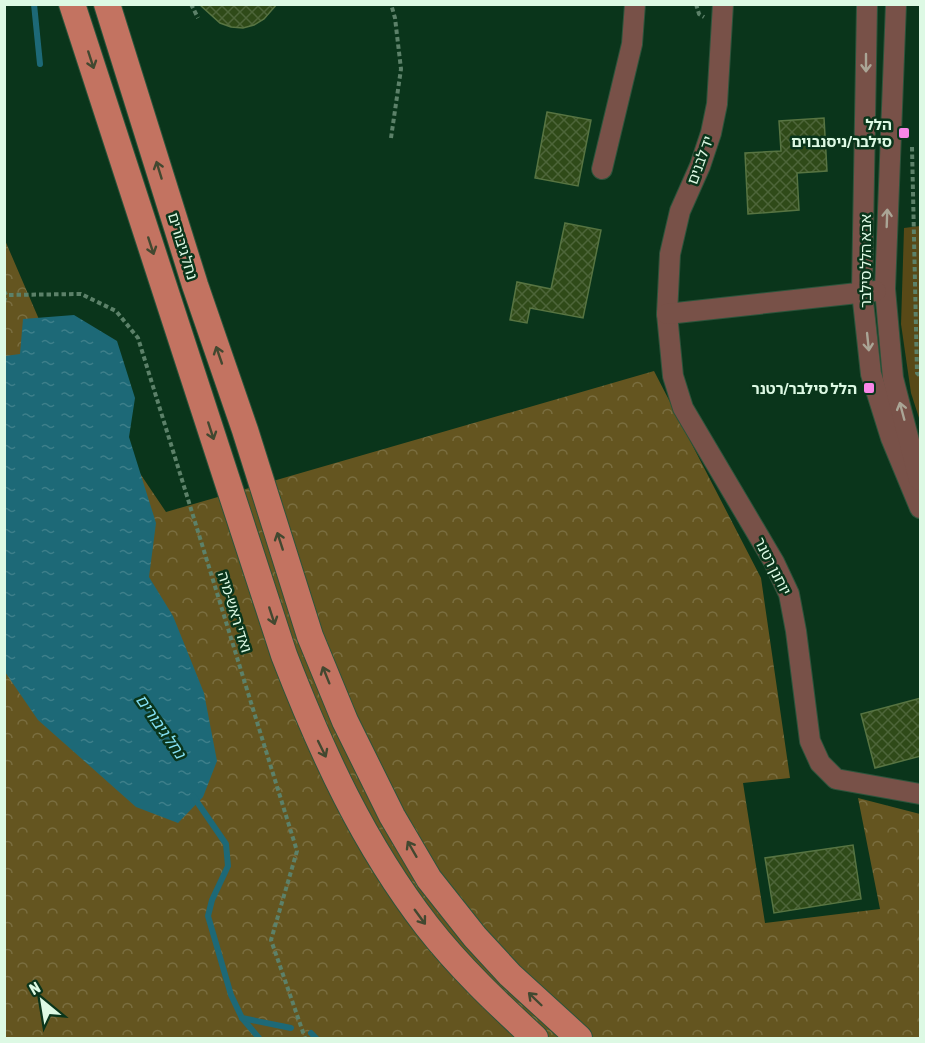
<svg xmlns="http://www.w3.org/2000/svg" width="925" height="1043" font-family="'Asap Condensed','Noto Sans Hebrew',sans-serif">
	<defs>
		<pattern id="forest-crowns" width="20" height="18" patternUnits="userSpaceOnUse" patternTransform="scale(1.5)"><rect width="20" height="18" fill="#645520"/><path d="M2 6a3 3 0 1 1 6 0M12 15a3 3 0 1 1 6 0" fill="none" stroke="#7a6e40"/></pattern>
		<pattern id="water-ripples" width="26" height="14" patternUnits="userSpaceOnUse" patternTransform="scale(1.5)"><rect width="26" height="14" fill="#1d6977"/><path d="M2 4q2-2 4 0t4 0M15 11q2-2 4 0t4 0" fill="none" stroke="#3d7f8a"/></pattern>
		<pattern id="building-cross-hatch" width="8" height="8" patternUnits="userSpaceOnUse" patternTransform="scale(1.5)"><rect width="8" height="8" fill="#2f4a18"/><path d="M0 0l8 8M0 8l8-8" fill="none" stroke="#4d6539"/></pattern>
	</defs>
	<rect width="100%" height="100%" fill="#0a351b"/>
	<!-- green -->
	<polygon fill="#584917" points="920,226 920,421 911,393 901,324 904,228"/>
	<!-- forest -->
	<polygon fill="url(#forest-crowns)" points="4,238 44,331 166,512 654,371 761,578 790,778 743,783 765,923 880,909 858,798 920,814 920,1038 5,1038"/>
	<!-- water -->
	<polygon fill="url(#water-ripples)" points="74,315 117,341 135,398 129,437 156,523 149,577 173,616 204,693 217,761 203,797 178,823 136,807 38,720 5,672 5,356 20,354 23,319"/>
	<g fill="none" stroke-linecap="round" stroke-linejoin="round">
		<!-- stream -->
		<g stroke="#1d6977" stroke-width="6">
			<polyline points="34,4 40,64"/>
			<polyline points="193,796 226,844 228,866 212,900 208,916 231,995 242,1018 259,1038"/>
			<polyline points="242,1018 291,1028"/>
			<polyline points="311,1033 316,1038"/>
		</g>
	</g>
	<!-- building -->
	<g fill="url(#building-cross-hatch)" stroke="#577442" stroke-width="1.5">
		<polygon points="199,4 277,4 264,19 254,25 243,28 231,27 220,23"/>
		<polygon points="547,112 591,120 578,186 535,178"/>
		<polygon points="824,118 827,171 797,173 799,210 748,214 745,153 781,151 779,121"/>
		<polygon points="565,223 601,230 583,318 530,308 527,323 510,320 517,282 551,289"/>
		<polygon points="921,698 921,756 875,768 861,714"/>
		<polygon points="853,845 861,899 774,913 765,858"/>
	</g>
	<g fill="none" stroke-linecap="round" stroke-linejoin="round">
		<defs>
			<g id="minor">
				<polyline points="723,4 717,104 711,133 700,166 680,211 670,254 667,314 673,376 683,408 774,562 789,594 796,631 810,741 820,763 836,779 920,794"/>
				<polyline points="867,4 862,292 871,374 891,438 920,508"/>
				<polyline points="896,4 885,289 893,378 919,480"/>
				<polyline points="602,169 632,44 635,4"/>
				<polyline points="667,314 876,291"/>
			</g>
			<g id="major">
				<path d="M72,4L284,655C322,753 363,843 427,926C459,967 497,1003 535,1038"/>
				<polyline points="107,4 195,285 245,430 310,636 345,721 392,816 429,879 475,937 510,975 579,1038"/>
			</g>
		</defs>
		<!-- minor casing -->
		<use href="#minor" stroke="#2c543b" stroke-width="22"/>
		<!-- major casing -->
		<use href="#major" stroke="#2c543b" stroke-width="28"/>
		<!-- path -->
		<g stroke="#5c8169" stroke-width="4" stroke-dasharray="4.5 3" stroke-linecap="butt">
			<polyline points="191,4 198,18"/>
			<polyline points="696,4 699,14 704,17"/>
			<polyline points="391,138 401,69 395,18 391,4"/>
			<polyline points="912,147 917,373 920,376"/>
			<polyline points="4,291 6,295 81,294 116,311 138,338 297,851 271,940 305,1038"/>
			<polyline points="4,302 6,295"/>
		</g>
		<!-- minor -->
		<use href="#minor" stroke="#785148" stroke-width="20"/>
		<!-- major -->
		<use href="#major" stroke="#c37361" stroke-width="26"/>
	</g>
	<!-- one-way arrows -->
	<defs><path id="oneway-shaft" d="M-6 0H5M1.5-3L5.5 0L1.5 3" fill="none" stroke-width="1.6" stroke-linecap="round" stroke-linejoin="round" transform="scale(1.5)"/></defs>
	<g stroke="#424830">
		<use href="#oneway-shaft" transform="translate(91 60) rotate(72)"/>
		<use href="#oneway-shaft" transform="translate(159 170) rotate(-107)"/>
		<use href="#oneway-shaft" transform="translate(151 246) rotate(72)"/>
		<use href="#oneway-shaft" transform="translate(219 355) rotate(-109)"/>
		<use href="#oneway-shaft" transform="translate(211 431) rotate(72)"/>
		<use href="#oneway-shaft" transform="translate(280 541) rotate(-108)"/>
		<use href="#oneway-shaft" transform="translate(272 616) rotate(72)"/>
		<use href="#oneway-shaft" transform="translate(326 675) rotate(-112)"/>
		<use href="#oneway-shaft" transform="translate(322 749) rotate(64)"/>
		<use href="#oneway-shaft" transform="translate(412 849) rotate(-120)"/>
		<use href="#oneway-shaft" transform="translate(420 917) rotate(54)"/>
		<use href="#oneway-shaft" transform="translate(535 999) rotate(-136)"/>
	</g>
	<g stroke="#aaa596">
		<use href="#oneway-shaft" transform="translate(866 63) rotate(90)"/>
		<use href="#oneway-shaft" transform="translate(887 218) rotate(-88)"/>
		<use href="#oneway-shaft" transform="translate(868 342) rotate(84)"/>
		<use href="#oneway-shaft" transform="translate(902 411) rotate(-105)"/>
	</g>
	<!-- markers -->
	<g fill="#f987e8" stroke="#0a351b" stroke-width="2">
		<rect x="898" y="127" width="12" height="12" rx="3"/>
		<rect x="863" y="382" width="12" height="12" rx="3"/>
	</g>
	<g text-anchor="middle" dominant-baseline="central" stroke-width="5" stroke-linejoin="round" paint-order="stroke">
		<!-- poi labels -->
		<g font-size="15" font-weight="bold" fill="#ddf9e4" stroke="#0a351b" text-anchor="end">
			<text x="892" y="124">הלל<tspan x="892" dy="17">סילבר/ניסנבוים</tspan></text>
			<text x="857" y="388">הלל סילבר/רטנר</text>
		</g>
		<!-- street labels -->
		<g font-size="15" fill="#ddf9e4" stroke="#0a351b">
			<text transform="translate(700 160) rotate(-70)">יד לבנים</text>
			<text transform="translate(183 246) rotate(73)">נחל גיבורים</text>
			<text transform="translate(865 261) rotate(-90)">אבא הלל סילבר</text>
			<text transform="translate(773 566) rotate(63)">יוחנן רטנר</text>
			<text transform="translate(235 612) rotate(73)">ואדי ראש-מיה</text>
		</g>
		<!-- water labels -->
		<g font-size="16" font-style="italic" fill="#85e1f5" stroke="#0a351b">
			<text transform="translate(161 726) rotate(55)">נחל גיבורים</text>
		</g>
	</g>
	<!-- border -->
	<rect width="925" height="1043" fill="none" stroke="#ddf9e4" stroke-width="12"/>
	<!-- north arrow -->
	<g transform="translate(42 1001) rotate(330)" stroke="#0a351b" stroke-width="4.5" paint-order="stroke">
	<path d="M0-4.5L10 22L0 15L-10 22Z" fill="#ddf9e4"/>
	<text y="-9" font-size="16" font-weight="bold" text-anchor="middle" fill="#ddf9e4">N</text>
	</g>
</svg>
